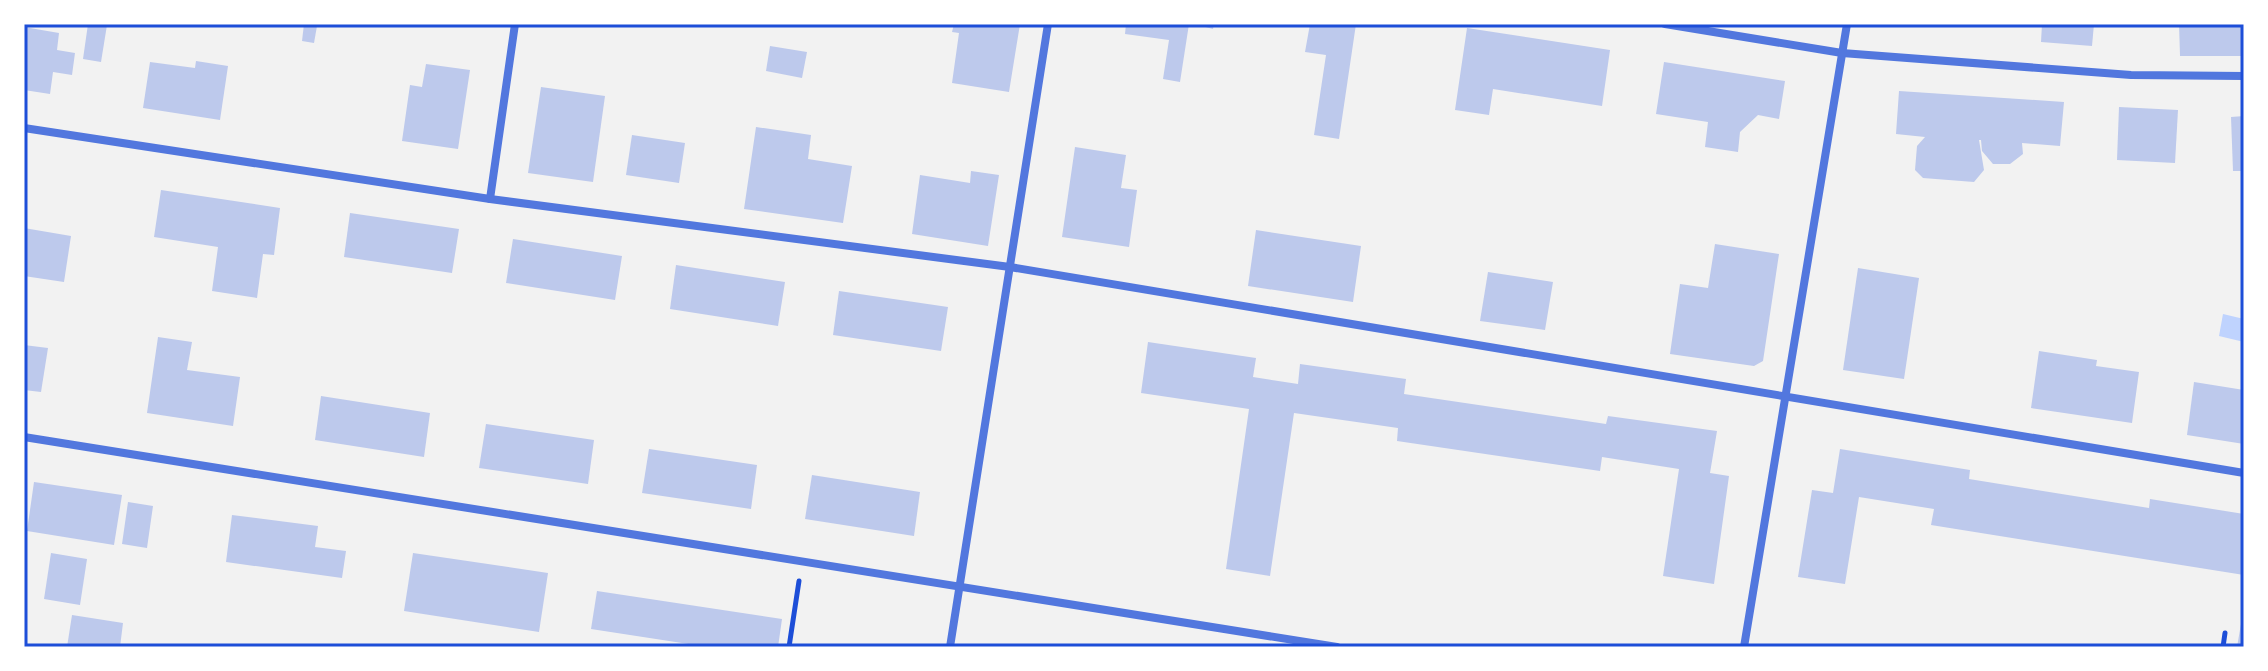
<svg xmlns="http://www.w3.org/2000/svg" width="2268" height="671" font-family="'Crimson Pro',serif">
	<rect width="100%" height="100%" fill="#f2f2f2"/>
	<!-- water -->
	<polygon fill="#bfd3fe" points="2223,314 2244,319 2244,342 2219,336"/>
	<!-- building -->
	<g fill="#bdc9ec">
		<polygon points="88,24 107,25 101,62 83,59"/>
		<polygon points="304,24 317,26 314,43 302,41"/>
		<polygon points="954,24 1020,24 1009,92 952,83 959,33 952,32"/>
		<polygon points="1126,24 1189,24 1180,82 1163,79 1169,40 1125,34"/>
		<polygon points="1194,24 1214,24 1213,29"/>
		<polygon points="1310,24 1356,24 1339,139 1314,135 1326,55 1305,52"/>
		<polygon points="2042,24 2094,24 2092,46 2041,42"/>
		<polygon points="2179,24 2244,25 2244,56 2180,56"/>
		<polygon points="24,27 59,33 57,50 75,53 72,75 53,72 50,94 24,90"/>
		<polygon points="1467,28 1610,50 1602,106 1493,89 1489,115 1455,110"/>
		<polygon points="770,46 807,52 802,78 766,71"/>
		<polygon points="196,61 228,66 220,120 143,108 150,62 195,68"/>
		<polygon points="1664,62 1785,81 1779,119 1758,115 1740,132 1738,152 1705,147 1708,122 1656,114"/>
		<polygon points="426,64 470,70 458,149 402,141 410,85 422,87"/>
		<polygon points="541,87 605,96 593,182 528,173"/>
		<polygon points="1899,91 2064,102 2060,146 2022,143 2023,154 2010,164 1993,164 1982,151 1981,140 1979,140 1984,170 1974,182 1923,178 1915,170 1917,146 1925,137 1896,134"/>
		<polygon points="2119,107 2178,110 2175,163 2117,160"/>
		<polygon points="2244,116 2244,171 2233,171 2231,117"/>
		<polygon points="756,127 811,135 808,159 852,166 843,223 744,209"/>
		<polygon points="632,135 685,143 679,183 626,175"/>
		<polygon points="1075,147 1126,155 1121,188 1137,190 1129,247 1062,237"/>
		<polygon points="971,171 999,175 988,246 912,234 920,175 970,183"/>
		<polygon points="161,190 280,208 274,255 263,254 257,298 212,291 218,247 154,237"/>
		<polygon points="350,213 459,229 452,273 344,257"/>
		<polygon points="24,228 71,236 64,282 24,276"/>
		<polygon points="1256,230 1361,246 1353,302 1248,286"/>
		<polygon points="513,239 622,256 615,300 506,283"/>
		<polygon points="1715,244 1779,254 1763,361 1754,366 1670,354 1680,284 1708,288"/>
		<polygon points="676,265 785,282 778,326 670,309"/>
		<polygon points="1858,268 1919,278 1904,379 1843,370"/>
		<polygon points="1488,272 1553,282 1545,330 1480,321"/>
		<polygon points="839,291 948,307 941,351 833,335"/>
		<polygon points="158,337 192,342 187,370 240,377 233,426 147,413"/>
		<polygon points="1148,342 1256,358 1253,377 1298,384 1300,364 1406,379 1404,394 1606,424 1608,416 1717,431 1710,473 1729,476 1714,584 1663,576 1679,469 1602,457 1600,471 1397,441 1398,428 1294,413 1270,576 1226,569 1249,409 1141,393"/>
		<polygon points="24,345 48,348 41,392 24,390"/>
		<polygon points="2039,351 2097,360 2096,366 2139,372 2132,423 2031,408"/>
		<polygon points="2194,382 2244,390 2244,444 2187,435"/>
		<polygon points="321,396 430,413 424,457 315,440"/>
		<polygon points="486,424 594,440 588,484 479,468"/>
		<polygon points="649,449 757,465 751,509 642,493"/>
		<polygon points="1840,449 1970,470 1969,479 2149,508 2150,499 2244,514 2244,575 1931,525 1934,509 1859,497 1845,584 1798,577 1812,490 1833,493"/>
		<polygon points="812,475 920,492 914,536 805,519"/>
		<polygon points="34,482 122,495 114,545 27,531"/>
		<polygon points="128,502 153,506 147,548 122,544"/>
		<polygon points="232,515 318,526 315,547 346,551 342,578 226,562"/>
		<polygon points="51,553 87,559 80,605 44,599"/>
		<polygon points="413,553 548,573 539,632 404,611"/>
		<polygon points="597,591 782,619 778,647 708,647 591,629"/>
		<polygon points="2242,613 2244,647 2237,647 2241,624"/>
		<polygon points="72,615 123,623 120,647 67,647"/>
	</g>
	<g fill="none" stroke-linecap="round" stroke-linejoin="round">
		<!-- path -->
		<g stroke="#1d4ed8" stroke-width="5">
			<polyline points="789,647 799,581"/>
			<polyline points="2223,647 2225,633"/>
		</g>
		<!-- minor -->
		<g stroke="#5277de" stroke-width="8">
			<polyline points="1665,24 1842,53 2131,75 2244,76"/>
			<polyline points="24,128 490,199 1010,267 2244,473"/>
			<polyline points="490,199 515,24"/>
			<polyline points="24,437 1337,647"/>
			<polyline points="950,647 1048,24"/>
			<polyline points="1744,647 1847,24"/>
		</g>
	</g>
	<!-- border -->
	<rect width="2268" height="671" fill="none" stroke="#ffffff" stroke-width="52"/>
	<rect x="26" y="26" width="2216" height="619" fill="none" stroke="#1d4ed8" stroke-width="3"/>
</svg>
